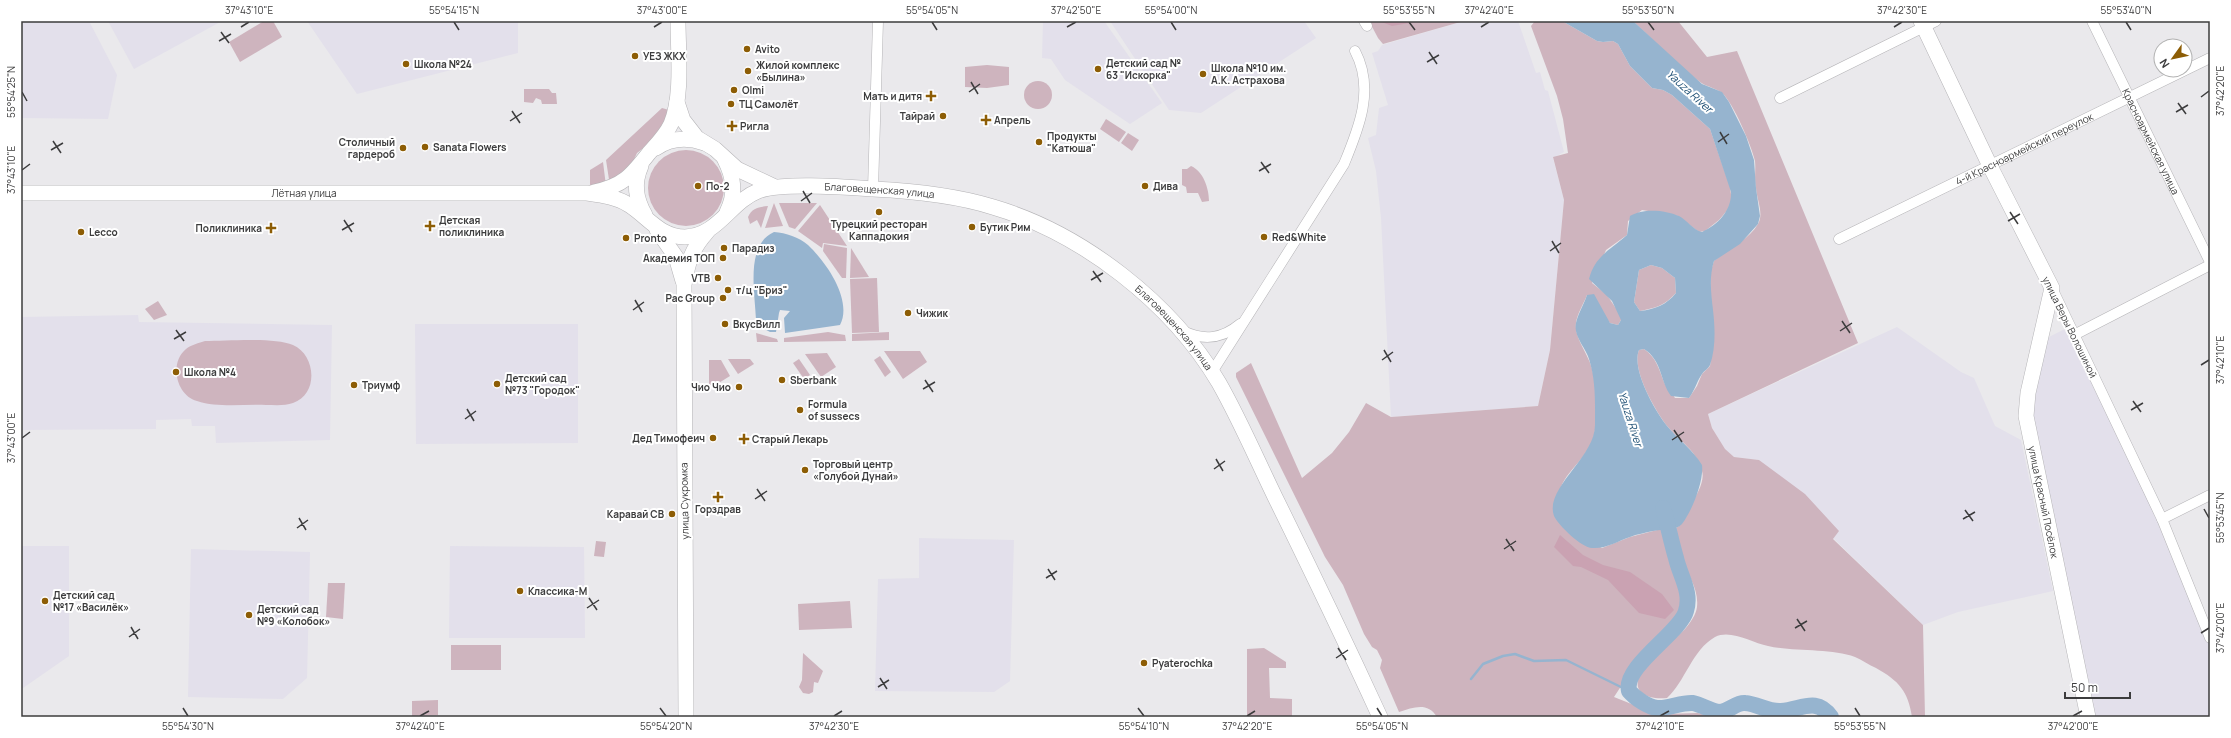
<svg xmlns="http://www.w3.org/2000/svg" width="2231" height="738" font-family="Manrope,sans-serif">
	<rect width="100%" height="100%" fill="#eae9ec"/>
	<!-- built -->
	<g fill="#e3e0eb">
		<polygon points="21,21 89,21 117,75 108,119 21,118"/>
		<polygon points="108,21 222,21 134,69"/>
		<polygon points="307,21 518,21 518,53 357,94"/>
		<polygon points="1043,21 1104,21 1162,103 1130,124 1065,80 1051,59 1042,58"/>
		<polygon points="1110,21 1304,21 1316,38 1201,113 1169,110"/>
		<polygon points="1464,21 1518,21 1536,73 1540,72 1545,90 1548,91 1564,152 1553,158 1564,200 1550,350 1538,406 1391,417 1381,218 1376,171 1368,138 1376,135 1379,108 1388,105 1372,53 1378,51 1382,45"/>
		<polygon points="138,315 139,322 332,325 330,440 216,443 215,426 192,426 191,419 156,420 156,429 21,430 21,317"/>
		<polygon points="415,324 578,324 578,443 416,444"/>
		<polygon points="1897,327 1961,372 1974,378 1995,426 2021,440 2053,591 1958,612 1923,625 1833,538 1759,460 1734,457 1725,450 1712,428 1708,414"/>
		<polygon points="2067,328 2145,493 2210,644 2210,717 2089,717 2032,413 2032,398 2047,338"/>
		<polygon points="919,538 1014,540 1010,681 994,692 875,691 878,579 919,578"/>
		<polygon points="21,546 69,546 69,656 23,688 21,688"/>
		<polygon points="450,546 584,547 585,638 449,638"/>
		<polygon points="191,549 310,552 307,678 283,699 188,697"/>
	</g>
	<!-- green -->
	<g fill="#ceb4be">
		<polygon points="264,21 273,21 282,37 240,62 229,42"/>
		<polygon points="1369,21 1464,21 1383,44 1378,38"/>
		<path d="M1535,21H1562L1597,41L1603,42L1613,41L1618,44L1630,66L1652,88L1663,90L1672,95L1710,129L1730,187L1732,201L1730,207L1719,220L1705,231L1699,232L1678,216L1642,210L1628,221L1627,235L1606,250L1592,283L1607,295L1621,316V320L1618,325L1610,323L1587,295C1584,303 1577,314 1576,323C1574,338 1589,355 1592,369C1597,387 1597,411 1595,430C1593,454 1569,467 1561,487C1557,496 1557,508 1555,517L1563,526L1602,548L1630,537L1661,529L1680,590L1682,604L1679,613L1646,648L1614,697L1649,711L1664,714L1698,713L1713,717H1437C1428,702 1414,707 1399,712L1380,668L1382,660L1377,650L1372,647L1364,634L1343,585L1325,557L1236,377V373L1251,363L1302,478L1332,453L1349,432L1366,403L1391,417L1538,406L1550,350L1564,200L1553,157L1568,153L1563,119L1557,96L1531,26Z"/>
		<path d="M1633,21H1678L1707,57L1737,51L1858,343L1708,414L1712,428L1725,449L1734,457L1759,460L1805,494L1839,531L1833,539L1923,625L1925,717H1912C1908,691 1899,681 1876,668C1869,665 1862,660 1855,657C1831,648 1793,652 1768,646C1752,643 1731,629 1715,637C1692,650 1685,682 1667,698C1658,699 1647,698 1641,692C1624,675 1676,639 1685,629C1690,623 1696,615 1697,607C1699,587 1687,576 1682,558C1679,549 1678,538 1676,528C1685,523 1688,512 1692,503C1697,494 1705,481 1702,471C1698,452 1679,440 1667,426C1655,410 1631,369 1639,350L1644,349C1656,357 1659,369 1664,382C1666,387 1672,393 1675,398H1689L1697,386L1702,374L1710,366L1714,335L1710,291L1711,270L1714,261C1727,249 1748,241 1758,224C1764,214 1757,200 1756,188C1754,179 1756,170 1755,161C1752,147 1733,102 1722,93C1716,88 1707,87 1700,82C1676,64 1655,41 1633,21Z"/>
		<polygon points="987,65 1009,67 1009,85 987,88 965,87 965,67"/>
		<circle cx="1038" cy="95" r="14"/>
		<polygon points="524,89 549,89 552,93 556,93 557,104 542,104 541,100 536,98 533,103 524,102"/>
		<polygon points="662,108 669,110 664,125 652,141 637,153 629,170 610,186 606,160"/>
		<polygon points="1106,119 1126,132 1119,142 1100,129"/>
		<polygon points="1128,133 1139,140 1132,151 1121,143"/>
		<circle cx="686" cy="188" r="38"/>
		<polygon points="603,162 606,186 590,187 590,170"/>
		<path d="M1191,166C1203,171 1209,188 1209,201L1202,202L1198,193H1187L1186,187L1182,185V169H1187Z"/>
		<polygon points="774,203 783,226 765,228"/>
		<polygon points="779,203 817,203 795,229 789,227"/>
		<polygon points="820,205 847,246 823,243 822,248 798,231"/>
		<path d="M768,206L761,228L757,220L750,224L748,217C752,208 759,207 768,206Z"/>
		<polygon points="824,244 847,248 846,278 842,278 823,251"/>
		<polygon points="851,248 869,277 850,278"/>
		<path d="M1651,265L1662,268L1675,278L1676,293C1665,305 1656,308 1640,311L1634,302L1639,270Z"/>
		<polygon points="877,278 879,332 852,333 850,279"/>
		<polygon points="158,301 167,315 154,320 145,309"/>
		<polygon points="828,332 845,335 846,341 784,342 784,338"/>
		<polygon points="889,332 889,340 852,341 852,334"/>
		<polygon points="756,333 777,339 778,342 757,342"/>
		<path d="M205,341C227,341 274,337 293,345C316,355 319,394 293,403C285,406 275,405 266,405C244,404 218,408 197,401C176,395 169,363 186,349C191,345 199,343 205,341Z"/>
		<polygon points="884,351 920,351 927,362 903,379"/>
		<polygon points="827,353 836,367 821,377 805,354"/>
		<polygon points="880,356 891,372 885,377 874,360"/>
		<polygon points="728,359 750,359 754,364 738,374"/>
		<polygon points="799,359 810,375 804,379 793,363"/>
		<polygon points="709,360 721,360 730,376 709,389"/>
		<polygon points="596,541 606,542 604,557 594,556"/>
		<polygon points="328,583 345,583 343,619 326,617"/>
		<polygon points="850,601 852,628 799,630 798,604"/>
		<rect x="451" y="645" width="50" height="25"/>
		<polygon points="1264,648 1286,662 1286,668 1269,668 1270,698 1292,699 1292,717 1247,717 1247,649"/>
		<polygon points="803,653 823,671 818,683 814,682 813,692 809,694 803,693 799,687 802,680"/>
		<polygon points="438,700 438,715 412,716 412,701"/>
	</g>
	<!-- forest -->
	<g fill="#caa2b2">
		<polygon points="1379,21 1421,21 1392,26"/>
		<polygon points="1560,535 1583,555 1603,565 1630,572 1662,594 1674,610 1665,619 1639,613 1608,580 1581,567 1573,566 1554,547"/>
	</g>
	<!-- water -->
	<g fill="#96b4cf" fill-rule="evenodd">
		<path d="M1562,21H1633L1702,84L1722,92L1729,102L1746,136L1754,160L1756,188L1760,216L1758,224L1740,244L1714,261C1709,277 1711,293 1713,310C1715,327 1716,348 1710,365C1709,368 1705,370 1702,374C1697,381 1695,390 1689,398L1671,396C1660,381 1662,360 1644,349L1639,350C1631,369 1655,411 1667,426C1678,439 1693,450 1702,465C1704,481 1692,511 1682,524C1676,531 1661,529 1653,531C1645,533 1637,534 1630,537C1618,541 1606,549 1592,548C1582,548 1558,525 1554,516C1544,488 1595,458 1595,425C1595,403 1596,381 1589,359C1586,348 1573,336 1576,323C1578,314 1584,304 1587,295L1594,294L1610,323L1618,325L1621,320L1612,301L1589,279C1595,256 1610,250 1627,235L1630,216C1643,208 1665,210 1679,216C1687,220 1693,230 1702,232C1718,225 1732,210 1731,192L1710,129L1672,95L1663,90L1652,88L1630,66L1618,44L1613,41L1603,42L1597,41ZM1651,265L1662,268L1675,278L1676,293C1666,305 1656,309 1640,311L1634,302L1639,270Z"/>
		<path d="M774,232C786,233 799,237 808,245C826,262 853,300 840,325L785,333L784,318L790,311L780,310L779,313L776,332H770L759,326L756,320C755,292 745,245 774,232Z"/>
	</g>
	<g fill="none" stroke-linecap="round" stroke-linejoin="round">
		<!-- stream -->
		<polyline stroke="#96b4cf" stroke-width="2.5" points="1471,679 1483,664 1503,656 1515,654 1534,661 1566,660 1629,691"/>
		<!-- river -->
		<path stroke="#96b4cf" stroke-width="16" d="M1663,508C1668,525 1671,541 1676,558C1680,576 1692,592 1686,611C1681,632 1623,666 1629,691C1635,698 1648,707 1657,708C1669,709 1681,702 1693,703C1702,705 1711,711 1719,712C1729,712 1736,702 1745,703C1758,704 1768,712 1781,711C1801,710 1816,696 1831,717"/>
		<defs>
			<g id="street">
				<polyline points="1364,21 1367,26"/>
				<path id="s1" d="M2092,21L2210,262"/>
				<polyline points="1780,98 1936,21"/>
				<polyline points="873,189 878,21"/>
				<path id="s2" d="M1839,239L2210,58"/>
				<polyline points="2052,288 2162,519 2210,638"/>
				<path d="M1183,331C1204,341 1222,339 1240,324"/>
				<polyline points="2074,335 2210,265"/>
				<path d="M1212,372L1344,164C1359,128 1375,89 1355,51"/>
				<polyline points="2162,519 2210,495"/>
			</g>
			<g id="secondary">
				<path id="s3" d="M1921,21L1990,166L2052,288L2028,393L2026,416L2088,717"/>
				<polyline points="677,102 683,120 697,138 715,149 737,169 773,186"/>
				<path d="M656,148C671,138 687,137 704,143"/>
				<path d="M725,160C734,178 736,194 727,212"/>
				<path d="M641,166C633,184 636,199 645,215"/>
				<path d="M594,192C623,186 631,176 649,153C657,144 666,135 671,124C683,96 678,52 678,21"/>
				<path id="s4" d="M21,193H587C601,195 617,197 629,205C648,217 660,237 685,237C718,236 730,202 758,191C782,182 845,187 873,189C913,191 955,195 993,207C1082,233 1172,303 1219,383C1240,420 1257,460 1275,497C1311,570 1346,643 1380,717"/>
				<polyline points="657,230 676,257 683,281"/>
				<path d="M686,717L684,285C688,262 691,250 707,232"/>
			</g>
		</defs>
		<!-- street casing -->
		<use href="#street" stroke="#b5b4b7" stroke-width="11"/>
		<!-- secondary casing -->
		<use href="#secondary" stroke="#b5b4b7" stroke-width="16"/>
		<!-- street -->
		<use href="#street" stroke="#fff" stroke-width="10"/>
		<!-- secondary -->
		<use href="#secondary" stroke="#fff" stroke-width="15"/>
	</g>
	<!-- ticks -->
	<path fill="none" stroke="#3c3c3d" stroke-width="1.5" d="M454,22L459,30M932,22L937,30M1171,22L1176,30M1409,22L1415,30M1648,22L1654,30M2126,22L2131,30M241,27L249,22M654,27L662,22M1067,27L1076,22M1481,27L1489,22M1894,27L1902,22M221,32L229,43M219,41L231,34M1429,52L1437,64M1427,62L1439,55M971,82L978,94M22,92L27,101M969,92L980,84M2201,97L2209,91M2178,103L2186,114M512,111L520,123M2176,112L2188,105M510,121L522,113M1720,132L1727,144M53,141L61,153M1718,142L1729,134M51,150L63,143M1261,162L1269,173M22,170L30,164M1259,171L1271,164M803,191L810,203M801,201L812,193M2010,212L2018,224M344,220L352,232M2008,221L2020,214M342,230L354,223M1552,241L1559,253M1550,251L1561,243M1093,271L1101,282M1091,280L1103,273M635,300L642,312M633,310L644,302M1842,321L1850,333M176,330L184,341M1840,331L1852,323M174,339L186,332M1384,350L1391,362M1382,360L1393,352M2201,365L2209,360M925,380L933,392M923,389L935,382M2133,401L2141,412M467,409L474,421M2131,410L2143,403M465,419L476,411M1674,430L1682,442M22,438L30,432M1672,440L1684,432M1216,459L1223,471M1214,469L1225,461M757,489L765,501M755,499L767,491M2204,509L2209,518M1965,510L1973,521M299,518L306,530M1963,519L1975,512M297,528L308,520M1506,539L1514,551M1504,549L1516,541M1048,569L1055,580M1046,578L1057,571M589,598L597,610M587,608L599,600M1797,619L1805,631M131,627L138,639M1795,628L1807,621M2201,633L2209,628M129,637L140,629M1338,648L1346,660M1336,658L1348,650M880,678L887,689M878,687L889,680M183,708L188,716M660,708L666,716M1138,708L1144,716M1377,708L1382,716M1855,708L1860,716M420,716L429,711M834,716L842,711M1247,716L1255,711M1660,716L1669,711M2073,716L2082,711"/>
	<!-- markers -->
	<g fill="#8d5d05" stroke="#fff" stroke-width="1.5">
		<circle cx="747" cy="49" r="4"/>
		<circle cx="635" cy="56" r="4"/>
		<circle cx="406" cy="64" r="4"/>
		<circle cx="1098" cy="69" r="4"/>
		<circle cx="748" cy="71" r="4"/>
		<circle cx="1203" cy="74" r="4"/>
		<circle cx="734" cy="90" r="4"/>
		<path d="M929 90h4v4h4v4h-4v4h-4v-4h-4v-4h4z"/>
		<circle cx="731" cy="104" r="4"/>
		<circle cx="943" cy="116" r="4"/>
		<path d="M984 114h4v4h4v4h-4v4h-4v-4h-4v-4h4z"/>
		<path d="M730 120h4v4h4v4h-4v4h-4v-4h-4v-4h4z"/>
		<circle cx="1039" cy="142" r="4"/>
		<circle cx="425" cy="147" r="4"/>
		<circle cx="403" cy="148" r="4"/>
		<circle cx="698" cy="186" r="4"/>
		<circle cx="1145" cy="186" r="4"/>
		<circle cx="879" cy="212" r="4"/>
		<path d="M428 220h4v4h4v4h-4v4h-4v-4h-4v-4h4z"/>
		<circle cx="972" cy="227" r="4"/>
		<path d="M269 222h4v4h4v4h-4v4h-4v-4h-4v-4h4z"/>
		<circle cx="81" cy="232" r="4"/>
		<circle cx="1264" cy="237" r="4"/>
		<circle cx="626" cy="238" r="4"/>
		<circle cx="724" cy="248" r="4"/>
		<circle cx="723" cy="258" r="4"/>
		<circle cx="718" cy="278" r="4"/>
		<circle cx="728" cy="290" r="4"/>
		<circle cx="723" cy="298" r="4"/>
		<circle cx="908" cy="313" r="4"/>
		<circle cx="725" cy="324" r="4"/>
		<circle cx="176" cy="372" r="4"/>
		<circle cx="782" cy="380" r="4"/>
		<circle cx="497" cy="384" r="4"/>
		<circle cx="354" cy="385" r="4"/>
		<circle cx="739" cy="387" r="4"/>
		<circle cx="800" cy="410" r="4"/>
		<circle cx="713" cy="438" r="4"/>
		<path d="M742 433h4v4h4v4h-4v4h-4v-4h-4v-4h4z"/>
		<circle cx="805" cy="470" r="4"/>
		<path d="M716 491h4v4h4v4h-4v4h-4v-4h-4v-4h4z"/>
		<circle cx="672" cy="514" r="4"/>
		<circle cx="520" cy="591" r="4"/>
		<circle cx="45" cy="601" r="4"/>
		<circle cx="249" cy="615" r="4"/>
		<circle cx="1144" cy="663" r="4"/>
	</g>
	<g text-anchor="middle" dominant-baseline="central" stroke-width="4" stroke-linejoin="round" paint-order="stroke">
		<!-- poi labels -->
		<g font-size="10" font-weight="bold" fill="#3c3c3d" stroke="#fff" text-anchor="start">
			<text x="755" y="49">Avito</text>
			<text x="643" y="56">УЕЗ ЖКХ</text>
			<text x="1106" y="63">Детский сад №<tspan x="1106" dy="12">63 "Искорка"</tspan></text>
			<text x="414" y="64">Школа №24</text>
			<text x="756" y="65">Жилой комплекс<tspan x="756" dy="12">«Былина»</tspan></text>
			<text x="1211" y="68">Школа №10 им.<tspan x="1211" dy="12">А.К. Астрахова</tspan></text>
			<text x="742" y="90">Olmi</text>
			<text x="922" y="96" text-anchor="end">Мать и дитя</text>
			<text x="739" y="104">ТЦ Самолёт</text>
			<text x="935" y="116" text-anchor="end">Тайрай</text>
			<text x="994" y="120">Апрель</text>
			<text x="740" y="126">Ригла</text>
			<text x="1047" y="136">Продукты<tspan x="1047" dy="12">"Катюша"</tspan></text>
			<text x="395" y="142" text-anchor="end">Столичный<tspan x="395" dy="12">гардероб</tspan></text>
			<text x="433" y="147">Sanata Flowers</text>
			<text x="706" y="186">По-2</text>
			<text x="1153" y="186">Дива</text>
			<text x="439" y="220">Детская<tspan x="439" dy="12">поликлиника</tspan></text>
			<text x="879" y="224" text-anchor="middle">Турецкий ресторан<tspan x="879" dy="12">Каппадокия</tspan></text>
			<text x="980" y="227">Бутик Рим</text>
			<text x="262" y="228" text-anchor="end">Поликлиника</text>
			<text x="89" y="232">Lecco</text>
			<text x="1272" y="237">Red&amp;White</text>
			<text x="634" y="238">Pronto</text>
			<text x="732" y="248">Парадиз</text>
			<text x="715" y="258" text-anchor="end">Академия ТОП</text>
			<text x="710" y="278" text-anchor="end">VTB</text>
			<text x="736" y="290">т/ц "Бриз"</text>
			<text x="715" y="298" text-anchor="end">Pac Group</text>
			<text x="916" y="313">Чижик</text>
			<text x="733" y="324">ВкусВилл</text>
			<text x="184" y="372">Школа №4</text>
			<text x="505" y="378">Детский сад<tspan x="505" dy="12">№73 "Городок"</tspan></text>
			<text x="790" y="380">Sberbank</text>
			<text x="362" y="385">Триумф</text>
			<text x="731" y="387" text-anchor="end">Чио Чио</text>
			<text x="808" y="404">Formula<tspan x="808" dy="12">of sussecs</tspan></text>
			<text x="705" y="438" text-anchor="end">Дед Тимофеич</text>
			<text x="752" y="439">Старый Лекарь</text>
			<text x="813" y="464">Торговый центр<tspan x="813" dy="12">«Голубой Дунай»</tspan></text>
			<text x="718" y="509" text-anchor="middle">Горздрав</text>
			<text x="664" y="514" text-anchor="end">Каравай СВ</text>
			<text x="528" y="591">Классика-М</text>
			<text x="53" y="595">Детский сад<tspan x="53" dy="12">№17 «Василёк»</tspan></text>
			<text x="257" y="609">Детский сад<tspan x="257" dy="12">№9 «Колобок»</tspan></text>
			<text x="1152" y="663">Pyaterochka</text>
		</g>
		<!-- street labels -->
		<g font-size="10" fill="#3c3c3d" stroke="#fff">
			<text stroke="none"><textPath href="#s1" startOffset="134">Красноармейская улица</textPath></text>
			<text stroke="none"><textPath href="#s2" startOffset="206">4-й Красноармейский переулок</textPath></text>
			<text stroke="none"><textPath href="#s4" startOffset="886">Благовещенская улица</textPath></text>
			<text stroke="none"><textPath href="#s4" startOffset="283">Лётная улица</textPath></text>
			<text transform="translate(2070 327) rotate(64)">улица Веры Волошиной</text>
			<text stroke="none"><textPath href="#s4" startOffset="1222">Благовещенская улица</textPath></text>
			<text transform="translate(684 501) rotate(-91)">улица Сукромка</text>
			<text stroke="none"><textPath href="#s3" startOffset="516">улица Красный Посёлок</textPath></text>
		</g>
		<!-- water labels -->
		<g font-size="11" font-style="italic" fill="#1e4f74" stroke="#fff">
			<text transform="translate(1690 91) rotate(42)">Yauza River</text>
			<text transform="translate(1631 419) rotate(72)">Yauza River</text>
		</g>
	</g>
	<!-- border -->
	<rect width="2231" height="738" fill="none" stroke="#ffffff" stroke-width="44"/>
	<!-- north arrow -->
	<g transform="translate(2173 58) rotate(237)"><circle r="19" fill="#ffffff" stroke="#b1b1b1"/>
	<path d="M0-3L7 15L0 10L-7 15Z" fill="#8d5d05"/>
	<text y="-6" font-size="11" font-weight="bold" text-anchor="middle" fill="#3c3c3d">N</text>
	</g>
	<!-- scale -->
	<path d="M2065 692v6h65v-6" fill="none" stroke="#3c3c3d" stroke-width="2"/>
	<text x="2071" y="692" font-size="12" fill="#3c3c3d" stroke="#ffffff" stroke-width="3" paint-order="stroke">50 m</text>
	<rect x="22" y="22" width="2187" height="694" fill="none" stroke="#3c3c3d" stroke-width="1.5"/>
	<g font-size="10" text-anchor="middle" fill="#3c3c3d">
		<text x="249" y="14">37°43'10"E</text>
		<text x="454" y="14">55°54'15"N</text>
		<text x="662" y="14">37°43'00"E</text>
		<text x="932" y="14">55°54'05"N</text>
		<text x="1076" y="14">37°42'50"E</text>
		<text x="1171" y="14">55°54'00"N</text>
		<text x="1409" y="14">55°53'55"N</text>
		<text x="1489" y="14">37°42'40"E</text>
		<text x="1648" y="14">55°53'50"N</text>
		<text x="1902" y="14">37°42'30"E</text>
		<text x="2126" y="14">55°53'40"N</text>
		<text transform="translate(2220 91) rotate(-90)" y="4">37°42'20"E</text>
		<text transform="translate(11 92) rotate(-90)" y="4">55°54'25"N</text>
		<text transform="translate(11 170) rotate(-90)" y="4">37°43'10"E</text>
		<text transform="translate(2220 360) rotate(-90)" y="4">37°42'10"E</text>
		<text transform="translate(11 438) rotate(-90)" y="4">37°43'00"E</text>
		<text transform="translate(2220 518) rotate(-90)" y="4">55°53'45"N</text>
		<text transform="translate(2220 628) rotate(-90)" y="4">37°42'00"E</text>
		<text x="188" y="730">55°54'30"N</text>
		<text x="420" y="730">37°42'40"E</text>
		<text x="666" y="730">55°54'20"N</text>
		<text x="834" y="730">37°42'30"E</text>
		<text x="1144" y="730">55°54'10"N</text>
		<text x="1247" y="730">37°42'20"E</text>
		<text x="1382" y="730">55°54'05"N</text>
		<text x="1660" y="730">37°42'10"E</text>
		<text x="1860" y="730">55°53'55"N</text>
		<text x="2073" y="730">37°42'00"E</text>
	</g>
</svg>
